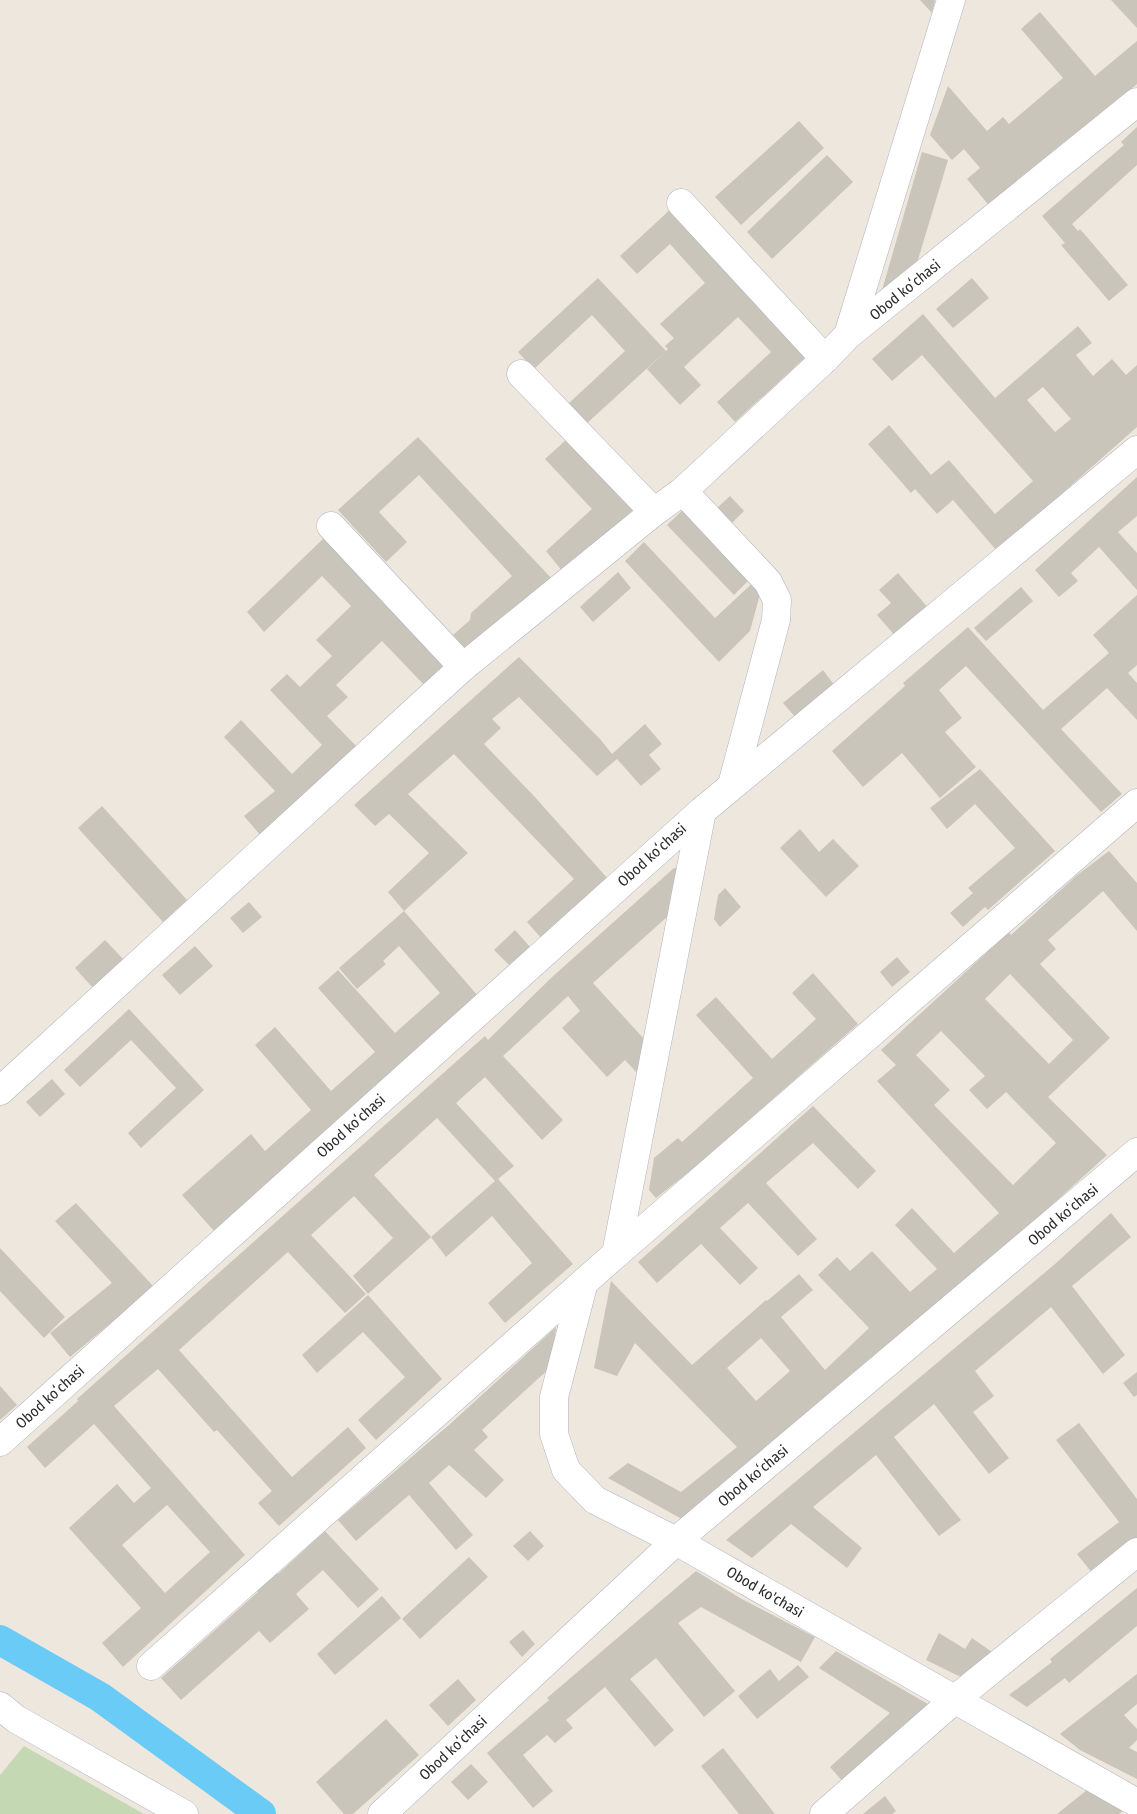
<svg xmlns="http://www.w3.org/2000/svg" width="1137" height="1814" font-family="'Fira Sans Condensed',sans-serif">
	<rect width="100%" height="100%" fill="#eee7dd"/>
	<!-- cemetery -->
	<polygon fill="#c4d9b3" points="24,1746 144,1814 0,1814 0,1775"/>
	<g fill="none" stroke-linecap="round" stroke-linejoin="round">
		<!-- canal -->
		<polyline stroke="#6acbf6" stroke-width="30" points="0,1640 100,1697 261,1814"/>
	</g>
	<!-- building -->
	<g fill="#c9c5bb" fill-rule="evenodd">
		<polygon points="920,0 935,0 932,13"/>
		<polygon points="1111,0 1137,0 1137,28"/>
		<polygon points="1040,12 1095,76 1137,41 1137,84 992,209 967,179 980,168 964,149 952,160 930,135 948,86 987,131 1003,117 1009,124 1063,78 1021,29"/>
		<polygon points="799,121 824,148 741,225 715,197"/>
		<polygon points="1137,127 1137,165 1072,224 1078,231 1080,229 1128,285 1109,301 1061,245 1065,243 1042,216 1124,145 1121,142"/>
		<polygon points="922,152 948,160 914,273 878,304"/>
		<polygon points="827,155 853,182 772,259 747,232"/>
		<polygon points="674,206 809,354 735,422 717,402 771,352 738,317 684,367 701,385 680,405 647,369 668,349 665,346 674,338 660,324 705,283 670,244 637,274 620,256"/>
		<polygon points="598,278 666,351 585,425 567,405 625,351 592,315 534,369 518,352"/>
		<polygon points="972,278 989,298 953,328 936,309"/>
		<path d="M923,314L995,398L1078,326L1092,343L1076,355L1093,376L1112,359L1126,375L1137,365V427L997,551L953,500L937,514L915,489L911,493L868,444L889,425L931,475L949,460L995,514L1033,481L922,355L892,381L872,359ZM1043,387L1071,419L1055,432L1027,400Z"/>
		<polygon points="418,437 553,580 470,653 453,635 470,620 471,613 512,576 419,475 379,512 407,542 386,562 338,510"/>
		<polygon points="567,439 633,510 563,572 546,551 592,509 545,459"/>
		<polygon points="1137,477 1137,516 1118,532 1137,553 1137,590 1099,547 1071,573 1078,581 1059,597 1035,570"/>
		<polygon points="730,496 744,511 732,523 717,508"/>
		<polygon points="688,505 755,574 734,595 667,525"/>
		<polygon points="324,538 450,670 429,690 382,641 336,685 348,697 327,716 360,750 262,837 244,816 275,791 224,737 241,720 292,774 322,745 270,690 287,674 300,687 332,656 316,640 351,606 322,576 264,632 247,612"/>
		<polygon points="644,542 715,618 758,578 763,583 750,631 719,662 625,561"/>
		<polygon points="618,572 631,588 593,622 580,607"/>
		<polygon points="898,573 930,610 897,638 877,615 891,603 879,590"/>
		<polygon points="1021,587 1033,601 986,641 974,628"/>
		<polygon points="1137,595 1137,665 1128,673 1137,683 1137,720 1107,688 1061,729 1122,794 1101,812 966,666 939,690 962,718 945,732 976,767 940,798 902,753 863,787 832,751 905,686 903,683 968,627 1043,710 1109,653 1093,635"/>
		<polygon points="519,657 600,739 612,754 645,724 662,744 649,755 661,769 641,786 617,759 597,776 519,697 492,719 501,728 484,744 533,795 609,880 543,940 527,922 574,879 454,754 408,794 468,853 404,911 388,892 429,853 389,814 375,826 354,805"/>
		<polygon points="823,670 835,686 796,718 783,703"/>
		<polygon points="980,769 1055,851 988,910 985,907 963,927 950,913 973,893 968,888 1015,848 975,804 947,829 930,808"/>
		<polygon points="102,806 187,900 163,922 78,828"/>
		<polygon points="800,829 819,852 833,839 859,866 826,897 780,848"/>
		<path d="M1109,851L1137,883V931L1103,891L1048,940L1056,949L1040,964L1110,1038L1048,1097L1107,1155L1042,1214L689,1523L608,1478L628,1463L681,1492L737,1447L635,1343L617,1376L594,1368L611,1281L692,1365L766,1300L767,1301L799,1274L813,1290L781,1317L825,1370L869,1328L818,1275L837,1257L850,1271L872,1251L910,1292L937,1269L895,1225L912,1208L954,1253L999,1213L877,1081L896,1065L881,1050L1009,932L1011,935L1076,876ZM1010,974L1073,1040L1049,1064L985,999ZM941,1031L985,1076L969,1090L987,1109L1006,1092L1056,1143L1013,1185L934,1105L950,1090L916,1055ZM761,1338L790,1371L756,1401L727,1368Z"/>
		<path d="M684,867L676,909L593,983L644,1039L637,1073L625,1060L607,1077L562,1028L580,1011L568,996L503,1056L563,1120L542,1140L485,1077L456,1103L514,1166L498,1179L573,1264L505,1323L488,1303L532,1263L492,1216L446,1257L431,1237L368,1294L353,1276L393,1238L354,1196L311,1235L366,1294L345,1313L288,1252L179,1350L292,1477L348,1427L366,1448L279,1526L258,1503L272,1491L217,1430L214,1432L158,1369L114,1406L245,1555L123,1667L102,1643L141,1608L69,1528L117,1484L134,1503L151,1488L94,1424L45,1468L27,1447L78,1401L77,1399L485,1036L488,1040L551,978L674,868ZM437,1118L495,1181L431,1237L374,1175ZM167,1505L210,1552L165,1593L122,1545Z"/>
		<polygon points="725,888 741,907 720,927 714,919 718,895"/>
		<polygon points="249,902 262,917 243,933 230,918"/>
		<polygon points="404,911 479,997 214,1231 182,1195 251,1134 265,1151 311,1110 255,1045 275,1027 331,1091 375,1052 318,988 338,970 395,1033 440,993 399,946 383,961 386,964 357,989 339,968"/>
		<polygon points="515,930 531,948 511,967 494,950"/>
		<polygon points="105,940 124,960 93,988 75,968"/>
		<polygon points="195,946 213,966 180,995 162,975"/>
		<polygon points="897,957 910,972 892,987 880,972"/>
		<polygon points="813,973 858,1024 699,1164 656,1198 649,1190 654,1158 678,1138 682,1142 753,1078 696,1015 716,997 772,1059 816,1019 792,993"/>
		<polygon points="129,1009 204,1090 141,1148 128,1133 176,1088 131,1040 80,1087 64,1070"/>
		<polygon points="52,1079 65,1094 40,1117 26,1102"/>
		<polygon points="813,1106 876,1171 858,1189 813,1143 766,1183 817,1239 798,1256 748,1203 720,1228 758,1268 740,1285 701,1244 657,1283 638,1262"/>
		<polygon points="76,1203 154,1287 70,1357 50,1333 112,1283 55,1221"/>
		<polygon points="1111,1213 1131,1237 1072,1286 1125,1355 1103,1374 1051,1307 975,1371 994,1396 973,1412 1009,1458 989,1474 934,1404 894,1437 961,1520 939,1536 876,1455 813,1507 862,1548 847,1568 791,1524 752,1558 726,1540 1055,1264"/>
		<polygon points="0,1248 65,1317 44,1338 0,1291"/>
		<polygon points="368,1295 442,1379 376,1440 358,1420 405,1377 363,1332 317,1373 302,1355"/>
		<polygon points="556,1327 552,1366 482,1430 488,1437 474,1450 504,1480 486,1498 449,1465 429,1483 473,1535 456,1550 409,1495 356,1541 338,1520 449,1425"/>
		<polygon points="1137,1372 1137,1395 1134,1397 1123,1383"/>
		<polygon points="0,1386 17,1405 0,1420"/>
		<polygon points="1079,1423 1137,1499 1137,1540 1093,1574 1077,1554 1119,1522 1056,1440"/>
		<polygon points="325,1531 379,1589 358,1608 323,1570 296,1594 309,1609 270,1643 259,1631 181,1700 161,1678 258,1592 254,1588 275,1570 278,1574"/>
		<polygon points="530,1531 544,1546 528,1561 513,1546"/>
		<polygon points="469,1557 488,1577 420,1639 402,1619"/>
		<polygon points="696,1571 740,1598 815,1637 801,1662 701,1607 678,1623 735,1691 704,1717 656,1658 630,1679 674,1730 655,1747 605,1687 566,1720 573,1728 555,1743 547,1735 523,1755 553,1791 533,1808 487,1753 549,1700 547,1698"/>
		<polygon points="1137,1588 1137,1626 1069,1683 1065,1678 1027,1707 1009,1695 1052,1662 1050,1659"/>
		<polygon points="382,1596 401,1618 335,1675 317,1654"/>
		<polygon points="523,1630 535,1644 522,1657 509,1642"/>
		<polygon points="939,1633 965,1649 972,1638 999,1657 969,1681 926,1660"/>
		<polygon points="836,1651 933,1707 845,1784 830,1767 890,1713 819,1668"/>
		<polygon points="798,1665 809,1677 757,1719 738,1696 770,1669 779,1681"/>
		<polygon points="1137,1674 1137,1704 1124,1715 1137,1729 1137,1740 1129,1748 1137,1752 1137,1779 1080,1750 1060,1734"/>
		<polygon points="458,1679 476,1700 448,1726 429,1705"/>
		<polygon points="386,1719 419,1755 353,1814 344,1814 316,1782"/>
		<polygon points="723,1748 775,1814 739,1814 701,1766"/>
		<polygon points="471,1764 488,1782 468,1800 451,1782"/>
		<polygon points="1087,1790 1126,1808 1119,1814 1057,1814"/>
		<polygon points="885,1796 896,1811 892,1814 863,1814"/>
	</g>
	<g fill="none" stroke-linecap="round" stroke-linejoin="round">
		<defs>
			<g id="street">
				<polyline points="681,203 825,359"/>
				<polyline points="848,335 951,0"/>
				<polyline points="521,374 654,512"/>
				<polyline points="683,491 768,582 777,600 776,620 732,785"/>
				<polyline points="331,526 463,667"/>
				<polyline points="0,1091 463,667 654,512 683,491 825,359 848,335 1137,102"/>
				<polyline points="616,1254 702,811"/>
				<polyline points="584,1282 554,1397 554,1434 566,1470 595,1500 676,1541 1137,1803"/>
				<polyline points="0,1442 702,811 1137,450"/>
				<polyline points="151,1666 616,1254 1137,803"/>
				<polyline points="0,1706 16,1719 184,1814"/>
				<polyline points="382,1814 676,1541 1137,1152"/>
				<polyline points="824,1814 954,1700 1137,1552"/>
			</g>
		</defs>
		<!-- street casing -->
		<use href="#street" stroke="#b1b3c0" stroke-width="29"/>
		<!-- street -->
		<use href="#street" stroke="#fff" stroke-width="28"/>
	</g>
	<g text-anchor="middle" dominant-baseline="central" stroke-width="4.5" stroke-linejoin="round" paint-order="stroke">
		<!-- street labels -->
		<g font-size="15" fill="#2b2b2b" stroke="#fff">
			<text transform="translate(905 290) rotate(-39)">Obod koʻchasi</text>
			<text transform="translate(652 855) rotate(-42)">Obod koʻchasi</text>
			<text transform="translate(351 1126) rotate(-42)">Obod koʻchasi</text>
			<text transform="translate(1063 1215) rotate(-40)">Obod koʻchasi</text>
			<text transform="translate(50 1397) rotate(-42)">Obod koʻchasi</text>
			<text transform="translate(753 1476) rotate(-40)">Obod koʻchasi</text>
			<text transform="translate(765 1592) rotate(30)">Obod ko'chasi</text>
			<text transform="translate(453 1748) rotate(-43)">Obod koʻchasi</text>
		</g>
	</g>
</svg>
